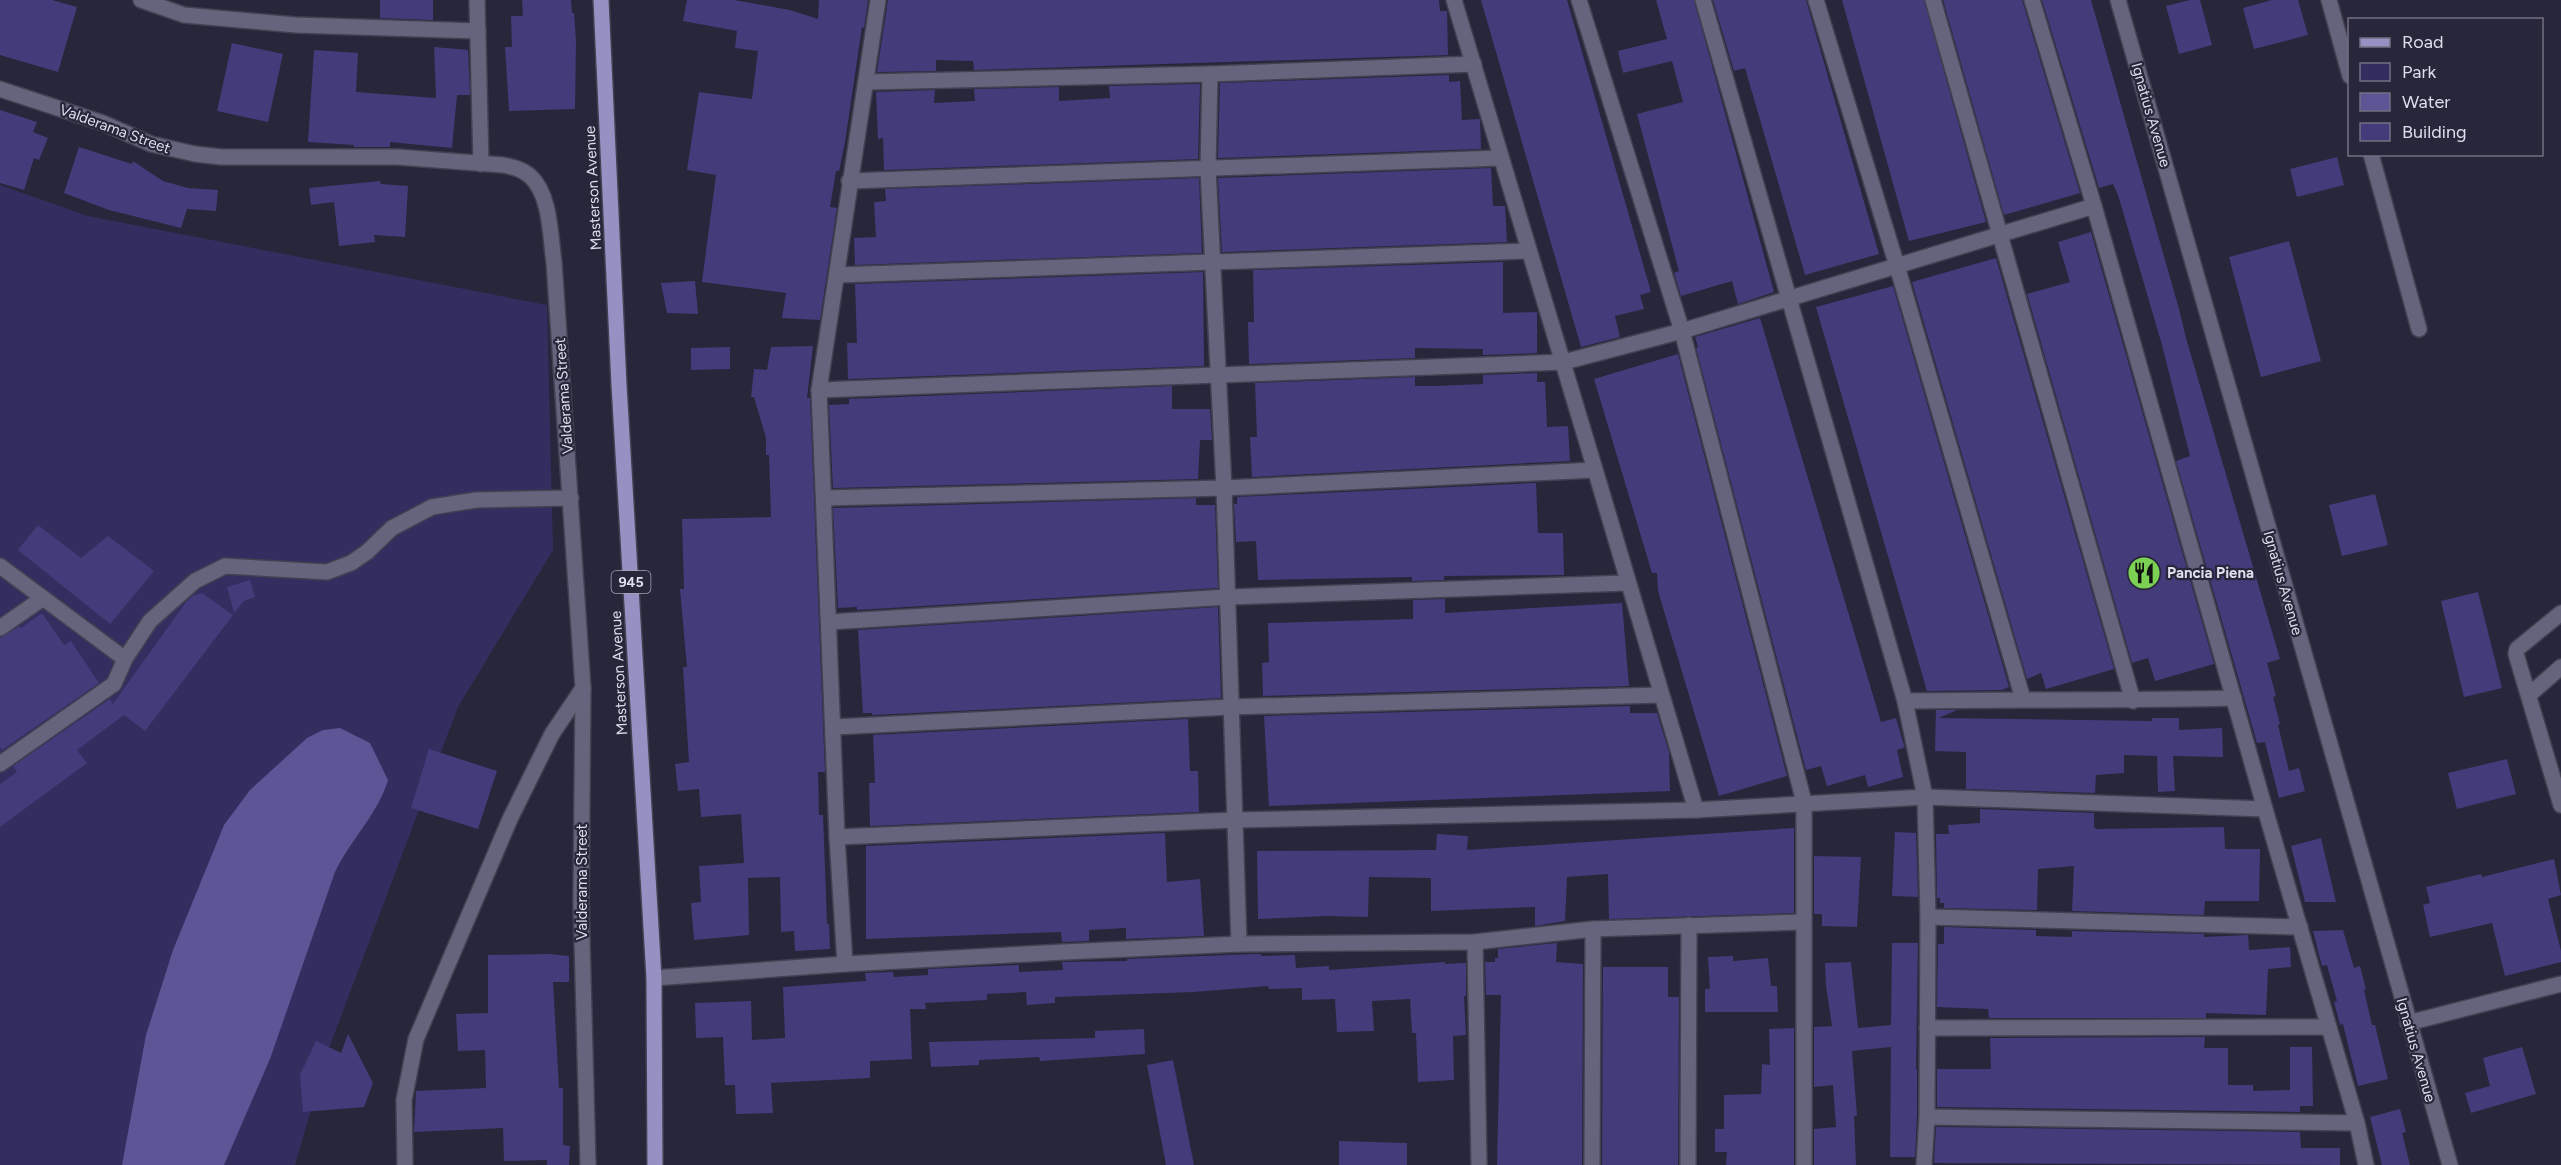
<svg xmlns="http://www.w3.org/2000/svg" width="2561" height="1165" font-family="Figtree,sans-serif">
	<rect width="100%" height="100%" fill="#28263a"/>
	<!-- green -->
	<polygon fill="#342d5f" points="0,185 88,216 547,305 553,550 458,707 329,1048 295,1165 0,1165"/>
	<!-- water -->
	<path fill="#5c5596" d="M340,728L370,743L388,780C378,814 351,839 335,872L270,1059L224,1165H122L146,1035L173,950L224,825L250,790L307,738L323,730Z"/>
	<!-- building -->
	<g fill="#443b7a">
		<polygon points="0,0 52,0 77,7 58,72 0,55"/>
		<polygon points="380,0 433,0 433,20 380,18"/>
		<polygon points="522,0 571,0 572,13 574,13 576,40 575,109 509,111 505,47 512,47 511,16 523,16"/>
		<polygon points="687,0 734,0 790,10 818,19 819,0 868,0 864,28 862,27 845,142 839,171 836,171 830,207 837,208 820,320 782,318 786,293 702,282 716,175 687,170 699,92 752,99 758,51 735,48 737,31 683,21"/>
		<polygon points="888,0 1439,0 1440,11 1447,11 1448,55 974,70 973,61 936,60 936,71 877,72"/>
		<polygon points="1481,0 1567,0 1651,292 1640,295 1644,309 1615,316 1620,337 1581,347"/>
		<polygon points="1656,0 1694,0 1774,292 1738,304 1732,281 1681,296 1674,273 1679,271 1637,114 1683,102 1672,61 1623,73 1618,51 1667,39"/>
		<polygon points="1713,0 1806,0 1879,254 1805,275 1745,68 1734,71"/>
		<polygon points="1842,0 1924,0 1986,222 1909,241"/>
		<polygon points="1943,0 2022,0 2080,193 2004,215"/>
		<polygon points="2042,0 2091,0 2179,309 2186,338 2280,659 2267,663 2276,696 2273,697 2280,724 2278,725 2289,771 2299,768 2305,791 2279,798 2265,742 2257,743 2176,461 2190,456 2162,345 2118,195 2113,184 2099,188"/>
		<polygon points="2190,0 2200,0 2212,45 2179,54 2166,6"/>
		<polygon points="2272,0 2298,0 2308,35 2254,49 2243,8"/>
		<polygon points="232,43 283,54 268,122 217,111"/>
		<polygon points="434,47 468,50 470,95 457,95 452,148 390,142 390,147 354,147 354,145 308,142 314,50 358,53 356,92 436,98"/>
		<polygon points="1449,75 1449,82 1460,81 1462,120 1480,119 1481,149 1218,158 1220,83"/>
		<polygon points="1200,84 1198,159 884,170 883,138 878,139 876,92 935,90 934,103 975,101 974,89 1059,87 1059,101 1110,98 1109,86"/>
		<polygon points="0,110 37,122 33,132 48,138 39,160 34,158 24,190 0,183"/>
		<polygon points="79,147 132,164 133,161 163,181 188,188 218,190 216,211 187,209 181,228 109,210 64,193"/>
		<polygon points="2337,157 2344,185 2297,197 2290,169"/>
		<polygon points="1491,168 1493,206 1505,206 1507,242 1222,252 1218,178"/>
		<polygon points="1199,178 1202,253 855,265 854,238 876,237 874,202 886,201 885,189"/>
		<polygon points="380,181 381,184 408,186 405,237 374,235 375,242 339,246 334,202 311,205 309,188"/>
		<polygon points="2091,232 2214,664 2155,681 2148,658 2132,663 2027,294 2070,282 2058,242"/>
		<polygon points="2289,241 2321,361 2261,377 2229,257"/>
		<polygon points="1996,258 2114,669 2046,689 2041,673 2027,679 1912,282"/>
		<polygon points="1503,262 1503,313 1537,312 1537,353 1483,355 1483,349 1415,348 1415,358 1249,364 1248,322 1254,322 1253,270"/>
		<polygon points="1203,272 1204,366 848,379 847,343 857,343 855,284"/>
		<polygon points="695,281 698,314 667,313 661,283"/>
		<polygon points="1893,286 2009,687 2002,690 1927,691 1816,307"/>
		<polygon points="1760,318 1881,722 1896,718 1904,745 1905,747 1897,750 1903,777 1868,787 1865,775 1827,786 1821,766 1806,770 1696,348 1698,347 1695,337"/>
		<polygon points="813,346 807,398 810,398 825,772 818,772 819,815 823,815 827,924 829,924 830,949 795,951 794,931 781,932 780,877 748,878 749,935 694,940 691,903 701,902 699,866 744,863 741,814 701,817 699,789 678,791 675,764 689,762 683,667 687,667 680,589 684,589 682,519 771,517 769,455 766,455 766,438 754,397 751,397 754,369 767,370 771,347"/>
		<polygon points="730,347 730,369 691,370 691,348"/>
		<polygon points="1678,354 1787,776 1719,796 1658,591 1657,573 1652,573 1594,379"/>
		<polygon points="1537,373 1537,382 1545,382 1547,427 1568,426 1570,461 1252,477 1250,437 1257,437 1255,383 1415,377 1415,386 1436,386 1483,384 1483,375"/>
		<polygon points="1172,386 1172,409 1210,409 1212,440 1200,440 1198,479 833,488 829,405 849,404 849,399"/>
		<polygon points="1536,483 1538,533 1563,533 1564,575 1444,576 1444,580 1412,581 1412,577 1258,580 1256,541 1236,542 1234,504 1237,504 1237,497"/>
		<polygon points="2375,494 2388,545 2342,556 2329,505"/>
		<polygon points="1196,498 1196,505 1215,505 1218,588 857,610 857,607 838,608 833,508"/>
		<polygon points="38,525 81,558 108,536 154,571 110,624 18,550"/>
		<polygon points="250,580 255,597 244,601 234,613 227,587"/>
		<polygon points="2478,592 2502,688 2464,697 2441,601"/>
		<polygon points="202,593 233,615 145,731 124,715 77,750 87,763 0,827 0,784 17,772 13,766 110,699 113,704 186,602 194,595"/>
		<polygon points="1445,599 1445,613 1622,603 1629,686 1263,696 1262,663 1269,662 1268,623 1413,619 1413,600"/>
		<polygon points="1218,607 1221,698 872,715 872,713 863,713 858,630"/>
		<polygon points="42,613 64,645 71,641 99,683 2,750 0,747 0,638 20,626 21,628"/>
		<polygon points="1630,706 1630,713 1657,713 1669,752 1670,791 1269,806 1264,716"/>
		<polygon points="1936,710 1957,710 1939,718 2152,721 2152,718 2179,718 2179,730 2222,728 2223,757 2173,756 2175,791 2158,792 2157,756 2124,755 2124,773 2096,775 2095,793 1966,789 1966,752 1935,751"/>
		<polygon points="1188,719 1190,771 1198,771 1199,812 870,826 869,783 875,783 873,735"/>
		<polygon points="429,749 497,771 478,829 411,808"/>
		<polygon points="2507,759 2516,794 2457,809 2448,773"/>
		<polygon points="1980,809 2094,813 2094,827 2096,829 2224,827 2225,849 2260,849 2259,901 2205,901 2204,915 2072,911 2074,866 2038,869 2037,910 1944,908 1944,903 1940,903 1940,898 1937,898 1936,834 1949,834 1948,825 1980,823"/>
		<polygon points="1794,828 1794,913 1609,919 1608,874 1567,877 1565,921 1535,926 1535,907 1431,911 1431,878 1369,877 1368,917 1327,916 1258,919 1257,851 1436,850 1437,834 1468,836 1467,850"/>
		<polygon points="1895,832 1916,833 1918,897 1892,896"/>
		<polygon points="1165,833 1167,882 1200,879 1204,936 1126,939 1126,928 1089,930 1089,941 1062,942 1061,932 866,939 866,846"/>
		<polygon points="2321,838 2336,902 2305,902 2291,846"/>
		<polygon points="1814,856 1861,857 1857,927 1822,926 1822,914 1814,914"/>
		<polygon points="2554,859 2561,895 2548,899 2561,951 2561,962 2505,976 2492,923 2430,937 2423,905 2430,903 2426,887 2481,874 2482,877"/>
		<polygon points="1944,927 2036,930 2036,936 2072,937 2072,931 2204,934 2204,937 2248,935 2249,950 2290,947 2291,967 2268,969 2266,1015 2206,1013 2206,1018 1989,1018 1988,1009 1937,1007 1938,944 1944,944"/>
		<polygon points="2343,930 2354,968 2360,966 2366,989 2364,990 2372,1025 2375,1025 2388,1079 2358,1086 2343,1024 2340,1025 2334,1002 2337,1001 2327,965 2322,966 2313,931"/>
		<polygon points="1557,943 1556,962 1583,964 1582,1165 1497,1165 1501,995 1486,995 1485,962 1495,962 1495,958 1498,958 1498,949"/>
		<polygon points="1892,943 1918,943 1916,1069 1917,1069 1917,1117 1915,1157 1890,1157 1891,1047 1852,1051 1857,1116 1854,1116 1856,1165 1814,1165 1814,1129 1836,1127 1833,1085 1814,1087 1814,1027 1832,1026 1826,986 1825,963 1851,962 1858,1028 1891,1025"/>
		<polygon points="549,954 569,956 569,982 553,982 559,1088 563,1088 563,1145 570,1146 569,1165 547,1165 547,1160 504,1161 503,1128 414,1132 416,1091 486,1088 485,1050 458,1051 456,1014 488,1013 488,955"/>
		<polygon points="1255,954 1261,954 1261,956 1295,955 1296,968 1329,966 1329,970 1445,962 1445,964 1466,963 1466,996 1464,996 1466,1035 1453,1036 1454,1080 1418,1082 1416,1033 1412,1033 1410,999 1372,1001 1374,1031 1337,1032 1335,999 1302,1000 1302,988 1269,989 1268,986 1193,992 1055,997 1055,1003 1027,1005 1026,992 987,994 987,1000 925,1003 926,1009 910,1009 912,1059 870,1061 870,1078 771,1083 773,1113 736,1114 735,1085 725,1085 723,1037 696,1038 695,1003 751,1001 752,1040 785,1038 783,987 866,981 865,973 893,972 894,977 928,975 928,969 1019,965 1019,972 1063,970 1062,962 1127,961 1127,959"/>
		<polygon points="1733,956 1733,961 1768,958 1771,986 1777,986 1778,1012 1705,1012 1705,989 1710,989 1708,957"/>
		<polygon points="1603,967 1668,967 1668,997 1679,997 1678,1165 1602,1165"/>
		<polygon points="1794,1028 1794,1165 1726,1165 1727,1152 1715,1152 1715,1129 1724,1129 1724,1095 1761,1094 1762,1064 1770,1065 1769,1029"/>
		<polygon points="1144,1029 1145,1054 1040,1061 1039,1057 979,1060 979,1065 931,1067 929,1042 1095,1038 1095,1031"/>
		<polygon points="348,1034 373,1083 364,1107 303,1112 300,1075 316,1041 341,1053"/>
		<polygon points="2205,1037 2204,1048 2228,1048 2228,1085 2253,1085 2253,1091 2290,1090 2290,1047 2312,1047 2313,1106 2300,1106 2300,1112 1937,1107 1937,1069 1991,1069 1990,1038"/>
		<polygon points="2522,1047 2536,1094 2471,1113 2465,1093 2490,1086 2483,1058"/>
		<polygon points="1173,1060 1194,1165 1166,1165 1147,1065"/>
		<polygon points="2400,1109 2406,1132 2402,1133 2410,1165 2382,1165 2370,1117"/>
		<polygon points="1936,1127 2300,1132 2301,1148 2340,1148 2340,1165 1934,1163"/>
		<polygon points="1339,1141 1407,1143 1407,1165 1339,1165"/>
	</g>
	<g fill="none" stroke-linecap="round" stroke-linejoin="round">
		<defs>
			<g id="street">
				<polyline points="141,0 184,15 296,25 478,31"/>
				<polyline points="477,0 481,164"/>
				<path d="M1454,0C1536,269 1616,540 1696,810"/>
				<polyline points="1579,0 1682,331 1804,802 1804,1165"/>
				<polyline points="1703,0 1905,701 1925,797 1928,917 1927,1117 1924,1165"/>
				<polyline points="1816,0 1897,266 2023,699"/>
				<polyline points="1933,0 2133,701"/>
				<polyline points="2032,0 2094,206 2265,809 2357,1123 2366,1165"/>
				<polyline points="2329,0 2350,76"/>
				<polyline points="1210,74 1208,169 1224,488 1239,944"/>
				<polyline points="867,82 1210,74 1474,64"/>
				<path d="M0,89L103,123L151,144L195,154L221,157H397L503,165C513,167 522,169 530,176C551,195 550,236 554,262L583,688L581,902L588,1165"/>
				<polyline points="2371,154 2419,329"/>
				<polyline points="849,181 1501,158"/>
				<polyline points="837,275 1529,251"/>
				<polyline points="819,390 1564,362 1682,331 2094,206"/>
				<polyline points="824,498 1224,488 1595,470"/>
				<polyline points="0,566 125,659"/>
				<polyline points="2561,613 2517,649 2516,654 2561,805"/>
				<polyline points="829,622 1228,597 1627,583"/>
				<polyline points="0,628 43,598"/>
				<polyline points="2529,695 2561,667"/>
				<path d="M1905,701C2015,699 2125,701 2234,698"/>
				<polyline points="834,727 1231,707 1661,695"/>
				<polyline points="0,764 114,684 125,659 150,621 195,581 225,566 327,572 351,563 367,552 392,528 432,507 476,500 571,498"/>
				<polyline points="837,837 1235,820 1696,810 1925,797 2265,809"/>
				<polyline points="1928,917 2300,927"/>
				<polyline points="1475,942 1479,1165"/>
				<polyline points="845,964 837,837 819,390 878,0"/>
				<polyline points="654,978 845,964 1064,952 1239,944 1475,942 1593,929 1803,922"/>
				<polyline points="2408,1023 2561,984"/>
				<polyline points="1927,1028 2329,1027"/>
				<polyline points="1927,1117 2357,1123"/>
				<polyline points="405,1165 404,1100 416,1039 510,819 552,734 583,688"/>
				<polyline points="1592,1165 1593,929"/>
				<polyline points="1688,1165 1689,925"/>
			</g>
			<polyline id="secondary" points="2118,0 2450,1165"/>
			<polyline id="primary" points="601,0 619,385 654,978 655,1165"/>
		</defs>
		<!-- street casing -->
		<use href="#street" stroke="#424152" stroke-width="18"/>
		<!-- secondary casing -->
		<use href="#secondary" stroke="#424152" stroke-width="18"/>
		<!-- primary casing -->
		<use href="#primary" stroke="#424152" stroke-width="18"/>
		<!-- street -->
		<use href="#street" stroke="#65647c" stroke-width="15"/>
		<!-- secondary -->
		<use href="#secondary" stroke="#65647c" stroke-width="15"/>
		<!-- primary -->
		<use href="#primary" stroke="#9592c3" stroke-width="15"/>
	</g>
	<!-- icons -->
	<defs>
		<symbol id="restaurant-disc" viewBox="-11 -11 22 22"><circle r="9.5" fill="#7cd154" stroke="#28263a"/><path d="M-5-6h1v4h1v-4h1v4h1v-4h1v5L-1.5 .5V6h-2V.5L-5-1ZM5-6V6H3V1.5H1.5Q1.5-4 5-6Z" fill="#111"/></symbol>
	</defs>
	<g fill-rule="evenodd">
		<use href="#restaurant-disc" x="2125" y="554" width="38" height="38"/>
	</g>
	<g text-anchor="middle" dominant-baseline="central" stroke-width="4.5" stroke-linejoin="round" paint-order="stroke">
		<!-- shield labels -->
		<rect fill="#28263a" stroke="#a7a7b7" stroke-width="1.5" x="611.5" y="571" width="39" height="22" rx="4.5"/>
		<g font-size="14" font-weight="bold" fill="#dedeec">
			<text x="631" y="582">945</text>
		</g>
		<!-- street labels -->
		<g font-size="15" fill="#dedeec" stroke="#28263a">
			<text transform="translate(2151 115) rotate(74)">Ignatius Avenue</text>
			<text transform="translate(115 129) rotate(20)">Valderama Street</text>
			<text transform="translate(593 188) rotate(-93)">Masterson Avenue</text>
			<text transform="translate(564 396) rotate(-94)">Valderama Street</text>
			<text transform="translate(2283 583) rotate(74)">Ignatius Avenue</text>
			<text transform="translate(619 673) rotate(-93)">Masterson Avenue</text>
			<text transform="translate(582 882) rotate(-90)">Valderama Street</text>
			<text transform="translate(2416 1050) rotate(74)">Ignatius Avenue</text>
		</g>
		<!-- poi labels -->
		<g font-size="15" font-weight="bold" fill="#dedeec" stroke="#28263a" text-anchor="start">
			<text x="2167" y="573">Pancia Piena</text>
		</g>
	</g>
	<!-- legend -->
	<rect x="2348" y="18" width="195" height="138" fill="#28263a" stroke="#717081" stroke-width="1.5"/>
	<rect x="2360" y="38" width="30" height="9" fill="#9592c3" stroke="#717081" stroke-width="1.5"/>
	<text x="2402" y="48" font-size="18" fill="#dedeec">Road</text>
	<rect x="2360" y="63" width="30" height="18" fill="#342d5f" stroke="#717081" stroke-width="1.5"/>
	<text x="2402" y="78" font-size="18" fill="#dedeec">Park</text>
	<rect x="2360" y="93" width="30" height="18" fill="#5c5596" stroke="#717081" stroke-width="1.5"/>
	<text x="2402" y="108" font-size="18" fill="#dedeec">Water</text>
	<rect x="2360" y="123" width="30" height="18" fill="#443b7a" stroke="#717081" stroke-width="1.5"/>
	<text x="2402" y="138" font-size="18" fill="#dedeec">Building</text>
</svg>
